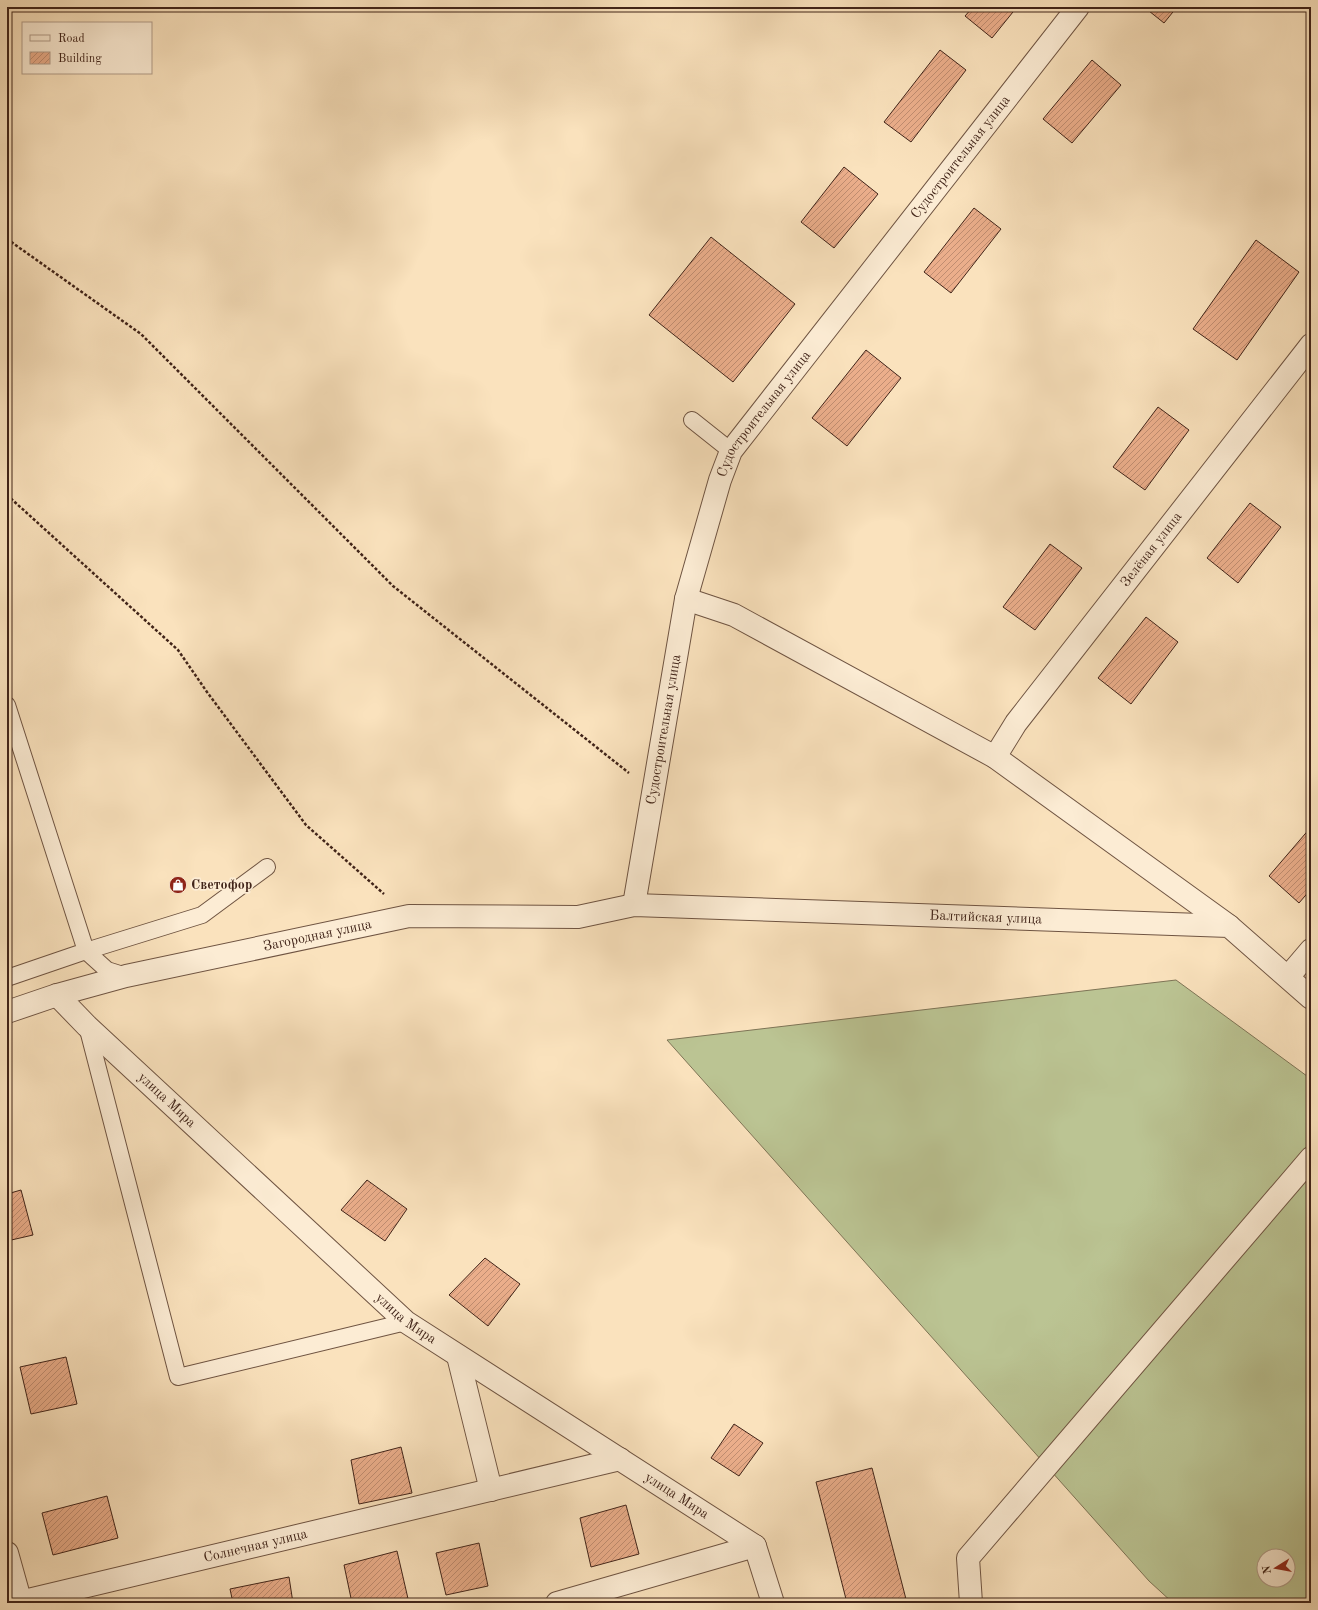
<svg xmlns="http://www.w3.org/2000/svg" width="1318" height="1610" font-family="'Old Standard TT',serif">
	<defs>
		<pattern id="building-hatch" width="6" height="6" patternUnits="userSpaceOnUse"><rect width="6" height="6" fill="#ebae8b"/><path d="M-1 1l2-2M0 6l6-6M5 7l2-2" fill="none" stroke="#c08d71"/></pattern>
	</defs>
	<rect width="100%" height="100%" fill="#fae2bd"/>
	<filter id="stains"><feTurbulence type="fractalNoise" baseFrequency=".005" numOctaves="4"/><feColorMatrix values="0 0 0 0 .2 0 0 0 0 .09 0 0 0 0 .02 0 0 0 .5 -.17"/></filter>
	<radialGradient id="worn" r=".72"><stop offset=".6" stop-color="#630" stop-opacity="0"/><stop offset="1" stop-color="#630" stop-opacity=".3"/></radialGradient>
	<!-- garden -->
	<path fill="#bbc493" stroke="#7e7456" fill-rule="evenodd" d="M1176,980L1311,1079V1603H1173L1149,1581L667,1040ZM1264,1556H1288V1580H1264Z"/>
	<!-- building -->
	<g fill="url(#building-hatch)" stroke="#412419">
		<polygon points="973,7 1017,7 992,38 965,16"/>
		<polygon points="1144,7 1177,7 1164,23"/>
		<polygon points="940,50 966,70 911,142 884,122"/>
		<polygon points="1092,60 1121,85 1072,143 1043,119"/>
		<polygon points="844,167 878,194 834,248 801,222"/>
		<polygon points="974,208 1001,229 951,293 924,272"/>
		<polygon points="711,237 795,304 733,382 649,315"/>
		<polygon points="1256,240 1299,272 1237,360 1193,329"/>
		<polygon points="866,350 901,378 847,446 812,418"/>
		<polygon points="1158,407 1189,430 1145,490 1113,467"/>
		<polygon points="1250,503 1281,527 1238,583 1207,558"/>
		<polygon points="1050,544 1082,568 1035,630 1003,607"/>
		<polygon points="1146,617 1178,642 1131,704 1098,678"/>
		<polygon points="1311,827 1311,889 1299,903 1269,876"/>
		<polygon points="367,1180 407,1209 385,1241 341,1210"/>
		<polygon points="21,1190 33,1235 7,1241 7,1194"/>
		<polygon points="485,1258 520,1284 488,1326 449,1295"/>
		<polygon points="66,1357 77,1404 31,1414 20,1367"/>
		<polygon points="734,1424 763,1443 739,1476 711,1458"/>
		<polygon points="401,1447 412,1493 359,1504 351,1460"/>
		<polygon points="872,1468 907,1603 847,1603 816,1482"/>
		<polygon points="107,1496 118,1538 53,1555 42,1513"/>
		<polygon points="626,1505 639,1554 591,1567 580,1518"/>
		<polygon points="479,1543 488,1586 446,1595 436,1553"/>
		<polygon points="397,1551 409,1603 352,1603 344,1565"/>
		<polygon points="289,1577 293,1603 233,1603 230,1589"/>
	</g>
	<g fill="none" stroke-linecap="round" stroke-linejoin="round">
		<defs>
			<g id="service">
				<polyline points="692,420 731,451"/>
				<polyline points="7,705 86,951 7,978"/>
				<polyline points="126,976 107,970 86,951 202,915 267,867"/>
				<polyline points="87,1026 178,1377 406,1322"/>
			</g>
			<g id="minor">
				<polyline points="686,599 734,615 995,757 1229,926"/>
				<path id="s1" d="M995,757L1016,723L1311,345"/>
				<path id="s2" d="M634,905L686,599L720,480L731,451L1078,7"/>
				<polyline points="1288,977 1311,950"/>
				<path id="s3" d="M57,995L87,1026L406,1322L755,1546L773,1603"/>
				<path id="s4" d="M7,1012L57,995L126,976L409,916L578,917L634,905L1229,926L1311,998"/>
				<polyline points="458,1356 491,1490"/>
				<polyline points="7,1553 21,1603"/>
				<path id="s5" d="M20,1602L620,1459"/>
				<polyline points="557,1603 755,1546"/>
				<polyline points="971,1603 968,1558 1311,1158"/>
			</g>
		</defs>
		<!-- service casing -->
		<use href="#service" stroke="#6f5442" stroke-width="18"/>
		<!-- minor casing -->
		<use href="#minor" stroke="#6f5442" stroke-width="24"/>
		<!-- path -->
		<g stroke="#412419" stroke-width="2.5" stroke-dasharray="3 2" stroke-linecap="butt">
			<polyline points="7,239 141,334 393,586 629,773"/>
			<polyline points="7,495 178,650 207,692 306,825 384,894"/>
		</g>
		<!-- service -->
		<use href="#service" stroke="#fcecd4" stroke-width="16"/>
		<!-- minor -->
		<use href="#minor" stroke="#fcecd4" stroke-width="22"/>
	</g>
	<!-- icons -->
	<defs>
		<symbol id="shop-disc" viewBox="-11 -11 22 22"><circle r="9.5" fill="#8f2418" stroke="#fcecd4"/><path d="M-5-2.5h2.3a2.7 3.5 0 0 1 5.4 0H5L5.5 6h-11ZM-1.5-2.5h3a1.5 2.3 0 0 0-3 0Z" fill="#fff"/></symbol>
	</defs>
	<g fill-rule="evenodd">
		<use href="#shop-disc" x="168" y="875" width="20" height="20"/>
	</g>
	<g text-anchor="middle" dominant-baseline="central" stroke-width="3.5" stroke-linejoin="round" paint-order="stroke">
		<!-- street labels -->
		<g font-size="14" fill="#412419" stroke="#fcecd4">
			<text stroke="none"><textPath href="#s2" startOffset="838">Судостроительная улица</textPath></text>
			<text stroke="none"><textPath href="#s2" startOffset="514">Судостроительная улица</textPath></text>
			<text stroke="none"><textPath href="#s1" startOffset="260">Зелёная улица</textPath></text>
			<text stroke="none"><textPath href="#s2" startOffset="178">Судостроительная улица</textPath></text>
			<text stroke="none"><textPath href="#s4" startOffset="992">Балтийская улица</textPath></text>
			<text stroke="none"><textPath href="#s4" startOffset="320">Загородная улица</textPath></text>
			<text stroke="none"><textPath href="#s3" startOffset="152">улица Мира</textPath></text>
			<text stroke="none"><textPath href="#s3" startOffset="476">улица Мира</textPath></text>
			<text stroke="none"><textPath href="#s3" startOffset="800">улица Мира</textPath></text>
			<text stroke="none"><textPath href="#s5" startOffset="242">Солнечная улица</textPath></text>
		</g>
		<!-- poi labels -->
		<g font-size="14" font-weight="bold" fill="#412419" stroke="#fcecd4" text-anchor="start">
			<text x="191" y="885">Светофор</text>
		</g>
	</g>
	<!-- margin -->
	<rect width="1318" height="1610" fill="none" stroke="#fae2bd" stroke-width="24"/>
	<rect x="8" y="8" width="1302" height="1594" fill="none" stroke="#412419" stroke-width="2"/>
	<rect x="12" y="12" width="1294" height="1586" fill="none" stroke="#412419"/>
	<!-- legend -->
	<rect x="22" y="22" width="130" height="52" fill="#fcecd4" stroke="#b19c89"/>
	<rect x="30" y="35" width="20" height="6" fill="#fcecd4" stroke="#b19c89"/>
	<text x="58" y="42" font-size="12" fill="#412419">Road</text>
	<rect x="30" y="52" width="20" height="12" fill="url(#building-hatch)" stroke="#b19c89"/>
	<text x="58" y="62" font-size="12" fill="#412419">Building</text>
	<!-- north arrow -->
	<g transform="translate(1276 1568) rotate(259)"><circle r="19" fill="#fcecd4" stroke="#b19c89"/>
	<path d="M0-3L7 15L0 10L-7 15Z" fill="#8f2418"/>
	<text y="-6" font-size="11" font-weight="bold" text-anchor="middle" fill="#412419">N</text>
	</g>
	<rect width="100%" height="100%" filter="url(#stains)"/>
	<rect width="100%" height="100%" fill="url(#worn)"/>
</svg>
